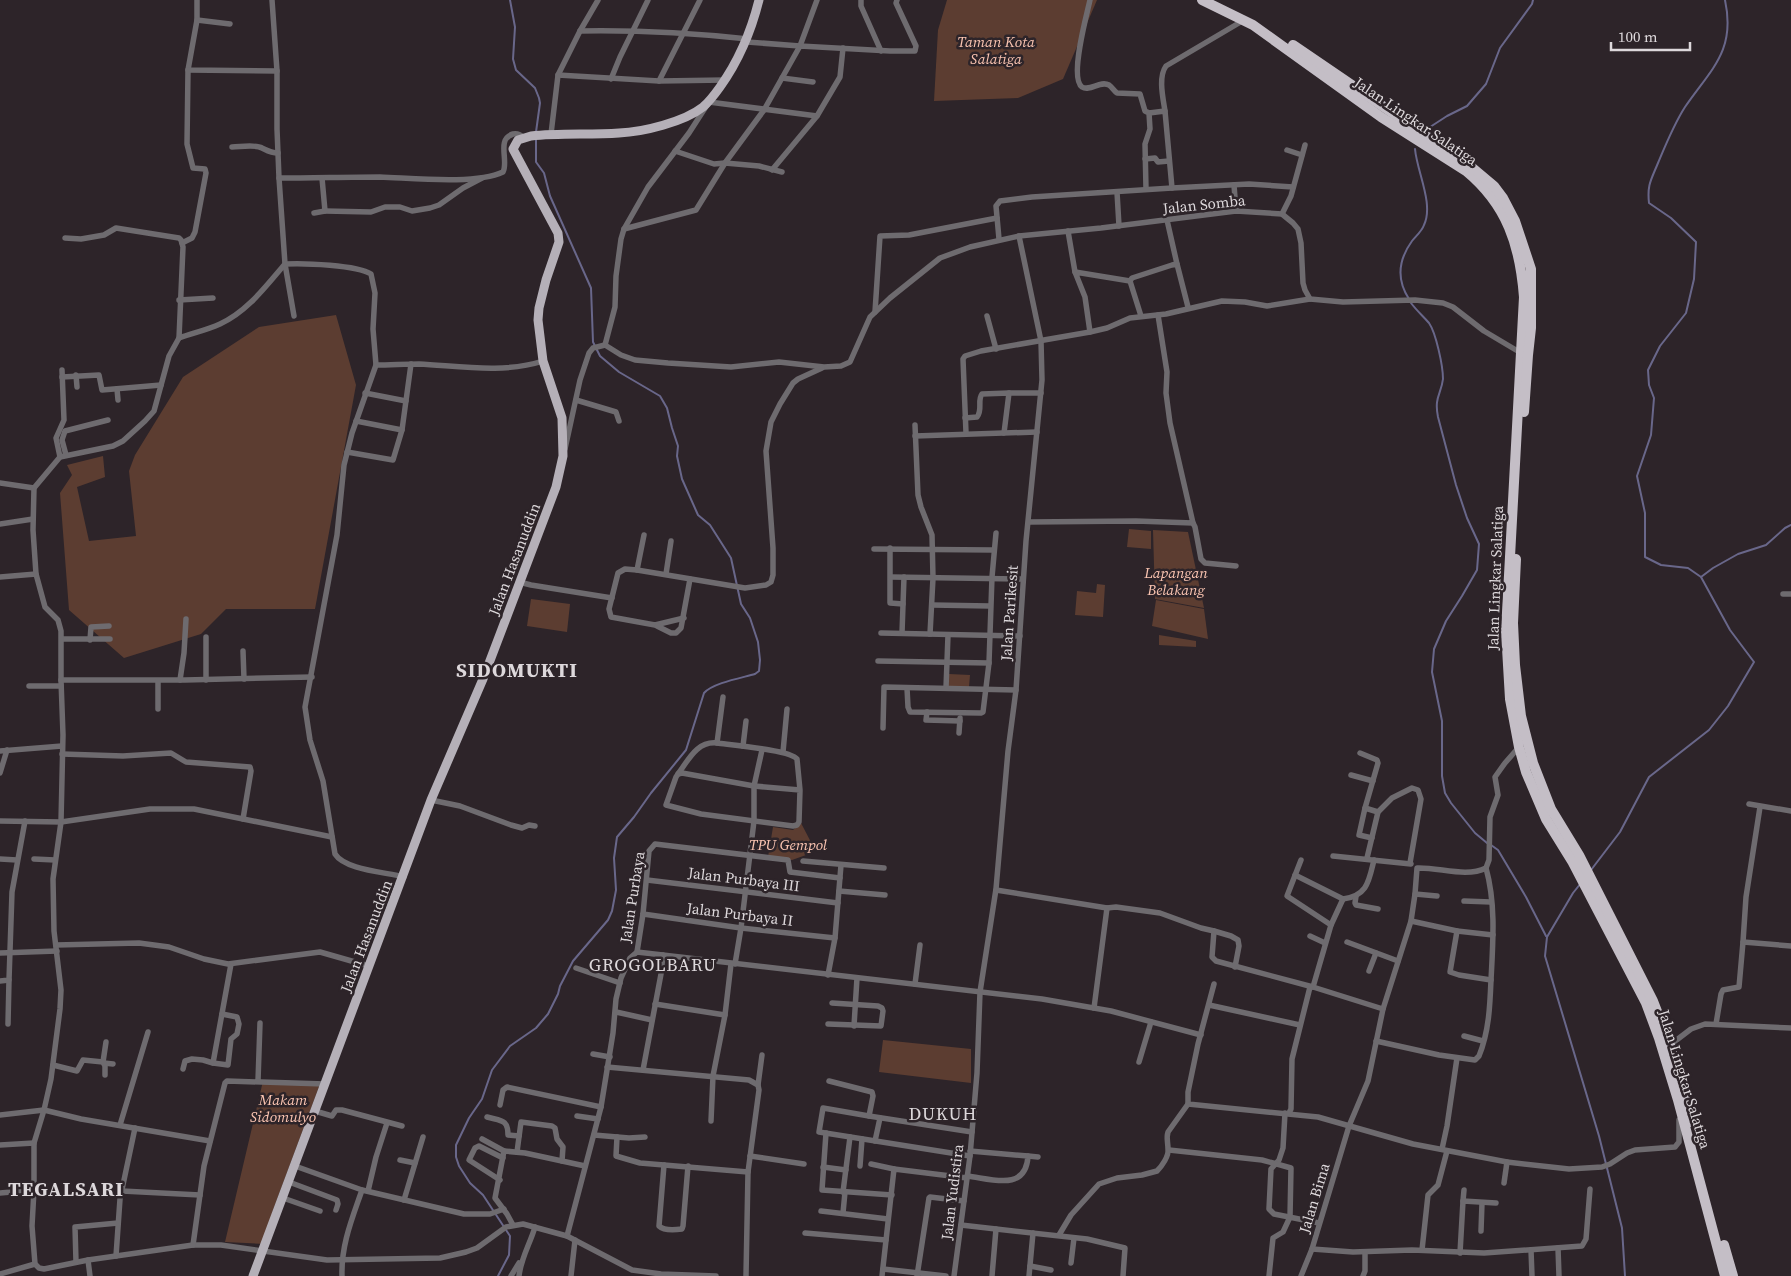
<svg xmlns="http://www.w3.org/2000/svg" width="1791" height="1276" font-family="'Source Serif 4',serif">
	<rect width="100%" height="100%" fill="#2d2429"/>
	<!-- green -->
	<g fill="#5c3d31">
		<polygon points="947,0 1097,0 1063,79 1018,98 934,101 938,30"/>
		<polygon points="336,315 356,385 315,609 226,609 201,634 124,658 69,610 60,493 72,475 67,465 103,456 105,477 77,487 89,541 136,536 129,471 135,455 183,377 259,327"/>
		<polygon points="1129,529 1151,531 1151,549 1127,547"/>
		<polygon points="1153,530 1188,532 1204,608 1155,599"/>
		<polygon points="1097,584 1105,585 1103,617 1075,615 1077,591 1096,593"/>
		<polygon points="531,599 570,604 567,632 527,626"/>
		<polygon points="1156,600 1204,609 1208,639 1152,626"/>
		<polygon points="1159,635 1196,641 1196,647 1159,645"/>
		<polygon points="949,674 970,675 969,687 948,686"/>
		<polygon points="801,823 814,848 813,850 809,849 806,855 792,860 768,857 773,827 793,830"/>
		<polygon points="883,1040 971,1049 971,1083 879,1072"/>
		<polygon points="263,1081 320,1084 273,1210 264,1244 225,1242"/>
	</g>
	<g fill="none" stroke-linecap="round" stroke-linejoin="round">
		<!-- stream -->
		<g stroke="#69678a" stroke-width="2">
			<polyline points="510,0 515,27 513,59 516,70 535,88 539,98 540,103 536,132"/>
			<polyline points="1427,129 1447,116 1467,106 1486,84 1500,48 1532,4 1533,0"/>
			<path d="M1409,299C1396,279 1399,259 1412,241C1416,236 1422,231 1424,225C1434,204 1417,172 1415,149"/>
			<path d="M1411,303C1417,311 1423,316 1429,323C1436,333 1443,366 1443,379C1441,395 1434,397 1438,417L1456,485L1467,518L1479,544L1477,570L1462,596L1446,621L1434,649L1432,672L1442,721V776L1445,793L1451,803L1475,833L1487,843"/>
			<polyline points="1701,577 1713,568 1738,554 1766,545 1785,528 1791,525"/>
			<polyline points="1491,845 1498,850 1526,897 1546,936"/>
			<path d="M1591,870L1620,832L1649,777L1709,730L1728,706L1754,662L1730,630L1701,577L1688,568L1661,565L1645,557V513L1637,476L1651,435L1654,398L1649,385L1648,370L1660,346L1686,313L1694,279L1696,242L1671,218L1649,203C1647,185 1651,180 1658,163C1666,144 1674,124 1685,107C1711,69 1736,51 1725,0"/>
			<polyline points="1581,883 1573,893 1547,937 1545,956 1599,1136 1622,1228 1625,1276"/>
			<path d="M498,1276L509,1255L510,1236L483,1195L470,1183L459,1166L456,1157V1145L469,1118L482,1099L492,1070L510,1046L536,1028L548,1014L558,994L560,986L573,961L608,920L612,911L616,890L614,858L617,837L634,817L651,793L686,750L704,693C713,683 741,678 755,674L759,671L760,660L758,642L750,618L741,604L731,558L710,525L698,515L682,479L677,456L678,446L672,428L667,408L660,396L619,372L600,356L593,342L591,288L550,196L544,173L536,162V139"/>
		</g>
		<!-- minor -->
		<g stroke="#6e6b6f" stroke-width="5.5">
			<polyline points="197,0 197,20 188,70 277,71"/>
			<path d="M272,0L277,71V129L279,178C313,178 346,177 380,177C412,178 475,185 503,172C509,161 496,139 513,134C518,133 521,135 524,138"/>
			<polyline points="861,0 861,6 881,51"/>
			<path d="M1090,0C1087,14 1069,78 1082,87C1090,92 1100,80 1109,85C1112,87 1114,91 1117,93L1140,94L1145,111L1149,113L1150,129L1145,144L1146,189"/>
			<polyline points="197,20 230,24"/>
			<path d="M580,31C637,30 692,33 748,39"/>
			<polyline points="747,42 800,46 817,0"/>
			<polyline points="558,75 659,81 725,80"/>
			<polyline points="782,78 813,82"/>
			<polyline points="611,79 620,57 648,0"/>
			<polyline points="659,81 700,0"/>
			<path d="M1165,111C1163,98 1158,77 1166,66L1244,20"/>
			<polyline points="1149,113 1165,111 1172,188"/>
			<polyline points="551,134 558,75 580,31 598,0"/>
			<path d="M232,147C240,147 255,144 262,148C268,151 271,153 278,153"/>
			<polyline points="1287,150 1302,155"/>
			<polyline points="675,151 714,164 725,163 759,166 782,172"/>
			<polyline points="1145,159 1155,158 1158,162 1169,161"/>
			<polyline points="772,170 817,116 840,77 843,48"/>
			<polyline points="279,178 285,264 294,316"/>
			<polyline points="1234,185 1236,211"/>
			<polyline points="1117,192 1119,226"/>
			<polyline points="325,211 371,212 385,207 400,207 412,211 430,208 439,205 463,188 482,178"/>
			<polyline points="314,213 325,211 322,178"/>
			<polyline points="1282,214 1291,196 1305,145"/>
			<polyline points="1167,220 1177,264"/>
			<polyline points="624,229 696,210 725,163 764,110 800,46 890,51 915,51 916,46 896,3 897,0"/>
			<polyline points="1068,231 1075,272"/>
			<polyline points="65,238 81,239 104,235 116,228 179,238 181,240 183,247 179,338"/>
			<polyline points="999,239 996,206 1000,201 1032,197 1172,188 1249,184 1293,187"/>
			<polyline points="182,243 192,238 195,232 206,173 205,169 193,168 187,144 188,70"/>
			<polyline points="179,300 213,298"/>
			<polyline points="875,312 880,236 909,235 997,218"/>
			<polyline points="987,316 996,349"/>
			<polyline points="1141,316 1130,281 1132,278 1172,265 1177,264 1188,307"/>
			<polyline points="1090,332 1085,297 1075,272 1130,281"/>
			<polyline points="605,345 615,307 616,276 621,239 624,229 648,187 689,133 709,102 817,116"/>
			<path d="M376,365C390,365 405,364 419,364C459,366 503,374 543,361"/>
			<polyline points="76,375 77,387"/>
			<polyline points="62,377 99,375 102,390 161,385"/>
			<polyline points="117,389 118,400"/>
			<polyline points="365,393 406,401"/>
			<polyline points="1009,393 1041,393"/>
			<polyline points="576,400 616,412 619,421"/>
			<path d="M965,418L977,417C983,410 977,400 982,394L1009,393L1004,433"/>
			<polyline points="356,421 402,430"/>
			<polyline points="915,425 918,495 921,507 932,535 933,578 930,634"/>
			<polyline points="966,433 963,359 965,356 981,351 1090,332 1107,328 1130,318 1166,314 1222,301 1245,302 1267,306 1310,299"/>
			<polyline points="915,436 1037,432"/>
			<polyline points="565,449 580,380 589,353 593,348 605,345 621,355 635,360 668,363 731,367 779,362 824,367 841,366 850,362 870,317 890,298 940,258 970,247 1019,236 1101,228 1236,211 1282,214 1293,223 1298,229 1301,243 1303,283 1305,290 1310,299 1343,302 1415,300 1443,303 1453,307 1484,331 1521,353"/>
			<polyline points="347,452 393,460 402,430 411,364"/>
			<polyline points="66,455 62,440 65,431 108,420"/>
			<polyline points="60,457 56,438 64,420 62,370"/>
			<polyline points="0,483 34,488"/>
			<polyline points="1029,522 1136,521 1193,523 1170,423 1166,393 1167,372 1158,315"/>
			<polyline points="1193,523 1195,527 1201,559 1205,563 1236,566"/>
			<polyline points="0,524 33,519"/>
			<polyline points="890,548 890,603 903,604"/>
			<polyline points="874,549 993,550"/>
			<polyline points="637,570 644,535"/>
			<polyline points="666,574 671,541"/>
			<polyline points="0,577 36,574"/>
			<polyline points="891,577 1023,579"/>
			<polyline points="519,582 531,585 612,598"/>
			<polyline points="1783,594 1791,594"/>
			<polyline points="932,605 990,606"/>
			<polyline points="684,618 655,625 611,617 609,609 618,573 625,569 637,570 745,588 766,585 771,582 773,575 773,548 766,451 771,422 780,404 793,383 798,379 822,368"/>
			<polyline points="657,626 671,633 676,633 681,628 690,579"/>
			<polyline points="881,633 1020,636"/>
			<polyline points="902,633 904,577"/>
			<polyline points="206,637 206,680"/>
			<polyline points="62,639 110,639"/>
			<polyline points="90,640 91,627 109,626"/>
			<polyline points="243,651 244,679"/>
			<polyline points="878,661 989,663"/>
			<polyline points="61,680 185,680 312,677"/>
			<polyline points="180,680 184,653 186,619"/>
			<polyline points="158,681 158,709"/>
			<polyline points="29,686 61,686"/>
			<polyline points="907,688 908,707 910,712 981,713 983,712 989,663 992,577 996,533"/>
			<polyline points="946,688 948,635"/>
			<path d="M723,697L717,743C732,745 790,750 797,759L800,790L799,822L797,825L793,826L701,814L666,805L676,777L678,774L682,773L754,786L800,790"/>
			<polyline points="927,712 926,720 960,721"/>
			<polyline points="883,728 884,687 1016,690"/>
			<polyline points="959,733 960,718"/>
			<polyline points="743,746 746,721"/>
			<polyline points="0,751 62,746"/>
			<polyline points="783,752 787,709"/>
			<polyline points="1360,753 1377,760 1378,763 1365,808"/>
			<polyline points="62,754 123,756 171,753 186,762 250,767 251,771 243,819"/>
			<polyline points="0,773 7,750"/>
			<path d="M678,774C689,759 697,741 717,743"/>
			<polyline points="1351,775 1373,781"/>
			<polyline points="431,800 460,806 511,825 522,828 529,825 535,826"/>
			<polyline points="1749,804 1791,811"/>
			<polyline points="1760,807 1746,897 1743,942 1791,946"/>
			<polyline points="0,821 61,822 150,809 194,809 332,837"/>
			<polyline points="1372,838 1359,835 1365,808 1378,812"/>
			<polyline points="1333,856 1411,864"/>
			<polyline points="1367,858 1378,812 1392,798 1412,788 1418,790 1421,799 1410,863"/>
			<polyline points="0,859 17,860"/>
			<polyline points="34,859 55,860"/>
			<polyline points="1301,860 1287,896 1331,925"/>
			<polyline points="803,861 884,868"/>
			<path d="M1295,875L1343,899C1368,896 1369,880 1374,860"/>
			<path d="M404,877C386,872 345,870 335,854L323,781L310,740L305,707L337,535L344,465L352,433L376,365L373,329L375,293L371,274C357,265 304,263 285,264C266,286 247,312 220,324C207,330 193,333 179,338L169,356L154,411L145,421L123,441L113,446L60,457L34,488L33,530L36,574L45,607L58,620L61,631V680L63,735L61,822L53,879L54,931L61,990L60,1009L51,1079L44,1110L34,1143V1190L32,1226L35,1264L39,1268L44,1269L88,1260L193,1245H221L327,1260L440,1258L466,1252L477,1248L506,1227L523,1224L567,1236L632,1270L661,1274L716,1276"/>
			<polyline points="647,880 838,903"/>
			<polyline points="996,890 1107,908 1116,907 1160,913 1201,928 1214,931 1212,957 1216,961 1313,987 1383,1009"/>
			<polyline points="839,891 885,895"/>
			<polyline points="1415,894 1437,896"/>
			<polyline points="1356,896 1355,903 1356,905 1378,909"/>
			<polyline points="1464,901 1491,902"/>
			<polyline points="643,914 741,928 835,938"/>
			<polyline points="1411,921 1457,931 1493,935"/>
			<polyline points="1214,931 1231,936 1238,940 1239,946 1235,967"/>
			<polyline points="1457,931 1450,972 1459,975 1491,980"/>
			<polyline points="1310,936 1325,943"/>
			<polyline points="1347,942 1398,961"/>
			<polyline points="56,945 139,943 169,947 204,959 228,964 320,952 369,966"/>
			<polyline points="637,952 643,914 649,851 655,844 788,860 790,872 840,878"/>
			<polyline points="0,953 57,951"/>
			<polyline points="735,964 741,928 754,821 754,786 762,750"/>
			<polyline points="576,968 620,983"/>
			<polyline points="1369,971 1376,953"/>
			<polyline points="828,975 835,938 841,865"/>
			<polyline points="0,981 9,980 12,892 25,821"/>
			<polyline points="915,984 920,945"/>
			<polyline points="1214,984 1198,1044 1188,1092 1188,1104 1318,1117 1413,1144 1507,1162 1569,1169 1602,1167 1610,1164 1627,1153 1635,1150 1675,1147 1679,1142 1679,1120"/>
			<polyline points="1313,987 1331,925 1343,899"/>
			<polyline points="655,1004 725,1015"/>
			<polyline points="1209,1005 1300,1025"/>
			<polyline points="1094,1008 1107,908"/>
			<polyline points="616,1012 652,1020"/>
			<polyline points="8,1024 9,980"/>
			<polyline points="828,1024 881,1026 883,1011 882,1008 878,1006 832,1003"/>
			<polyline points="1716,1024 1721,994 1723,990 1739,987 1743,942"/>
			<polyline points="854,1026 857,978"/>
			<polyline points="1464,1036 1483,1041"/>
			<path d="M1376,1041L1439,1055L1475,1060L1479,1056C1489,1032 1490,1005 1491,980C1493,942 1496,904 1486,868"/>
			<polyline points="1670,1045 1691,1029 1705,1024 1791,1028"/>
			<polyline points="593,1054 610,1057"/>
			<polyline points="103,1062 106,1042"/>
			<polyline points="1139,1062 1151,1022"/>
			<polyline points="104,1063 113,1064"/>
			<polyline points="213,1063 231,964"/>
			<polyline points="53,1065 77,1071 83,1060 103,1062 105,1066 105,1075"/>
			<polyline points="607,1067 749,1080 758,1085 759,1090 748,1172 746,1276"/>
			<polyline points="183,1069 185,1061 192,1059 203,1060 213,1063 228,1065 231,1039 237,1034 239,1024 237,1017 222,1014"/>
			<polyline points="643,1070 661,974 663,955"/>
			<polyline points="258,1081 260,1023"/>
			<polyline points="829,1081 872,1092 873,1096 869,1116 972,1132"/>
			<polyline points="758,1085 762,1055"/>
			<polyline points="500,1105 503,1090 507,1087 601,1107"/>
			<polyline points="315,1111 332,1116 336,1110 342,1110 402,1126"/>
			<polyline points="1285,1113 1283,1148 1279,1160 1271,1169 1269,1209 1274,1214 1319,1223"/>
			<polyline points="1289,1113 1291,1109 1292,1059 1310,987"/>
			<polyline points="0,1115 44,1110 81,1119 210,1141"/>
			<polyline points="577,1116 598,1119"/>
			<polyline points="869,1116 823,1108 819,1132 970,1156"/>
			<path d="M487,1117C501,1121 508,1119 508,1135L519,1136"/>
			<polyline points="711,1121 713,1076 725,1015 731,964"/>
			<polyline points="120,1125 148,1032"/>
			<polyline points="826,1133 822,1190 892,1195"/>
			<polyline points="594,1135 629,1138 645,1137"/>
			<polyline points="617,1137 616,1156 640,1163 748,1172"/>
			<polyline points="482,1139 504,1151"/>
			<polyline points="875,1141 880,1118"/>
			<polyline points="0,1145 34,1143"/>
			<polyline points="1442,1149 1447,1126 1457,1058"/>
			<polyline points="1169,1150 1262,1160 1291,1168 1290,1217 1283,1232 1273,1238 1269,1276"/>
			<polyline points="517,1152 521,1122 552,1126 555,1128 557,1139 563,1147 562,1161"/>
			<polyline points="750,1156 804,1164"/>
			<polyline points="1028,1156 1038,1157"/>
			<polyline points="400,1160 415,1163"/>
			<polyline points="871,1164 894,1169"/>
			<path d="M664,1165L659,1226C664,1231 675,1230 682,1229L683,1226L688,1166"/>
			<path d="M295,1166L362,1190C352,1219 341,1245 342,1276"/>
			<polyline points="860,1166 862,1139"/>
			<polyline points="823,1167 846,1170"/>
			<path d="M967,1176C992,1179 1026,1192 1028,1156L970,1151"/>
			<polyline points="500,1180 469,1160 475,1148 479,1146 503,1158"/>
			<polyline points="289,1182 337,1200 338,1204 336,1210"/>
			<polyline points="1504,1183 1507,1162"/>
			<polyline points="362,1190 464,1214 490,1214 504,1209"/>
			<polyline points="122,1191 200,1195"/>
			<polyline points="368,1191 376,1157 387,1123"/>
			<polyline points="843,1192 850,1137"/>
			<polyline points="0,1193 34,1190"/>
			<polyline points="283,1198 320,1211"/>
			<polyline points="404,1200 423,1137"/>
			<polyline points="1463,1201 1464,1190"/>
			<polyline points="821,1211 888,1219"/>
			<polyline points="843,1213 845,1192"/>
			<polyline points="513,1225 507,1214 495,1198 504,1151 525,1153 585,1166"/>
			<polyline points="961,1225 996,1229 992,1276"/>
			<polyline points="996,1229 1087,1239 1125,1248 1123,1276"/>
			<polyline points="1481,1231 1482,1203"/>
			<polyline points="805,1233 886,1240"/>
			<path d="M1059,1235L1071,1215L1099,1184L1117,1178L1142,1175L1157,1171C1162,1166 1169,1156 1168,1149C1168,1142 1166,1138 1168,1132L1188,1104"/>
			<polyline points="567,1236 601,1107 613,1033 616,999 621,978 630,958 637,952 1042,999 1111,1011 1201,1035"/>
			<polyline points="193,1245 204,1166 225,1083 227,1081 325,1084"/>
			<polyline points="1558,1248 1559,1276"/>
			<polyline points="1312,1249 1353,1252 1412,1250 1484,1253 1582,1246 1586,1239 1590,1189"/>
			<polyline points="1422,1250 1428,1195 1438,1185 1447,1151"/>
			<polyline points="1531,1250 1532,1276"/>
			<polyline points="1460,1253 1463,1201 1496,1203"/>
			<polyline points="116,1256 120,1199 135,1128"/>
			<polyline points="88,1260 90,1276"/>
			<polyline points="76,1262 75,1227 118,1223"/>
			<polyline points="1071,1263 1074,1238"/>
			<polyline points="1030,1266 1051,1270"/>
			<polyline points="883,1269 946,1276"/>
			<polyline points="0,1274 35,1264"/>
			<polyline points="511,1276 519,1263"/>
			<path d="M519,1276C521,1258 530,1244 535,1227"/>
			<polyline points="571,1276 575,1240"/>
			<polyline points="882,1276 894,1169 967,1178"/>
			<polyline points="917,1276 929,1198 930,1197 964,1201"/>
			<polyline points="954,1276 970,1156 977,1073 980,992 996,889 1008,751 1016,690 1026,541 1042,380 1041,341 1019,236"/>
			<polyline points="1029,1276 1033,1233"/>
			<path d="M1301,1276L1312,1249L1349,1126L1368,1081L1383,1009L1411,921L1415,894L1417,868C1439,867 1466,878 1486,868L1489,860L1490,817L1498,795L1495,777L1505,763L1519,747"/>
			<polyline points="1363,1276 1365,1271 1365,1252"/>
		</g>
		<!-- primary -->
		<path stroke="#b5b0b8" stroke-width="9" d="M253,1276L431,800L483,679L556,487L563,456L562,418L543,361L538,320L539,308L546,280L559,242L558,233L513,149L518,140L531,136C560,133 590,135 619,133C643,132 684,122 703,107C710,101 715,94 720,87C740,59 751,32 759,0"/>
		<!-- trunk -->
		<g stroke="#c4bec6" stroke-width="10">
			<path d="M1202,0L1253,25L1381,117L1466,171C1507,205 1520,245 1524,297L1506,631L1510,699L1519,747L1526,772L1546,819L1572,861L1646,1003L1659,1038L1678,1100L1725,1276"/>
			<polyline points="1293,45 1469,165 1494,186 1503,198 1515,221 1531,269 1531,328 1528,355 1524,412"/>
			<polyline points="1516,559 1513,623 1515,665 1521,716 1533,763 1551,809 1579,855 1653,1001 1670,1045 1691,1122"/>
			<polyline points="1724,1245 1733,1276"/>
		</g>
	</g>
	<g text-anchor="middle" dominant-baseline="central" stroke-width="5" stroke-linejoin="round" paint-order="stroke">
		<!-- park labels -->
		<g font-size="15" font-style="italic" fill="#fac4b1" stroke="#2d2429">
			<text x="996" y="41">Taman Kota<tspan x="996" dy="17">Salatiga</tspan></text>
			<text x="1176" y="572">Lapangan<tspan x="1176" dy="17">Belakang</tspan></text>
			<text x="788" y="844">TPU Gempol</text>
			<text x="283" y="1099">Makam<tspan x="283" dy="17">Sidomulyo</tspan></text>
		</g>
		<!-- street labels -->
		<g font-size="15" fill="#ddd8db" stroke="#2d2429">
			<text transform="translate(1416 121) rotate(34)">Jalan Lingkar Salatiga</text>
			<text transform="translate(1204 204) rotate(-6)">Jalan Somba</text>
			<text transform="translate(514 559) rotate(-69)">Jalan Hasanuddin</text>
			<text transform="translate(1495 578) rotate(-88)">Jalan Lingkar Salatiga</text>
			<text transform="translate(1009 613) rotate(-86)">Jalan Parikesit</text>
			<text transform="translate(744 879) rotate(7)">Jalan Purbaya III</text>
			<text transform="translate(632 897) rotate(-81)">Jalan Purbaya</text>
			<text transform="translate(740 914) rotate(7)">Jalan Purbaya II</text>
			<text transform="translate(366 936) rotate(-69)">Jalan Hasanuddin</text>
			<text transform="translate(1685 1079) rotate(73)">Jalan Lingkar Salatiga</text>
			<text transform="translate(952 1192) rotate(-83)">Jalan Yudistira</text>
			<text transform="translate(1314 1198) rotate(-73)">Jalan Bima</text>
		</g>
		<!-- quarter labels -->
		<g font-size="18" letter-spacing="1" fill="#ddd8db" stroke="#2d2429">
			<text x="653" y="964">GROGOLBARU</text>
			<text x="943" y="1113">DUKUH</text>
		</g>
		<!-- district labels -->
		<g font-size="20" font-weight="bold" letter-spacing="1" fill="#ddd8db" stroke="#2d2429">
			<text x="517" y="670">SIDOMUKTI</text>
			<text x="66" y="1189">TEGALSARI</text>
		</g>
	</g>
	<!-- scale -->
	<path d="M1611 42v8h79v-8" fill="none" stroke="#ddd8db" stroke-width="2.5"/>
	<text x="1618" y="42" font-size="15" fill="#ddd8db" stroke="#2d2429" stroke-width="4" paint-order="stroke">100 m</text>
</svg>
